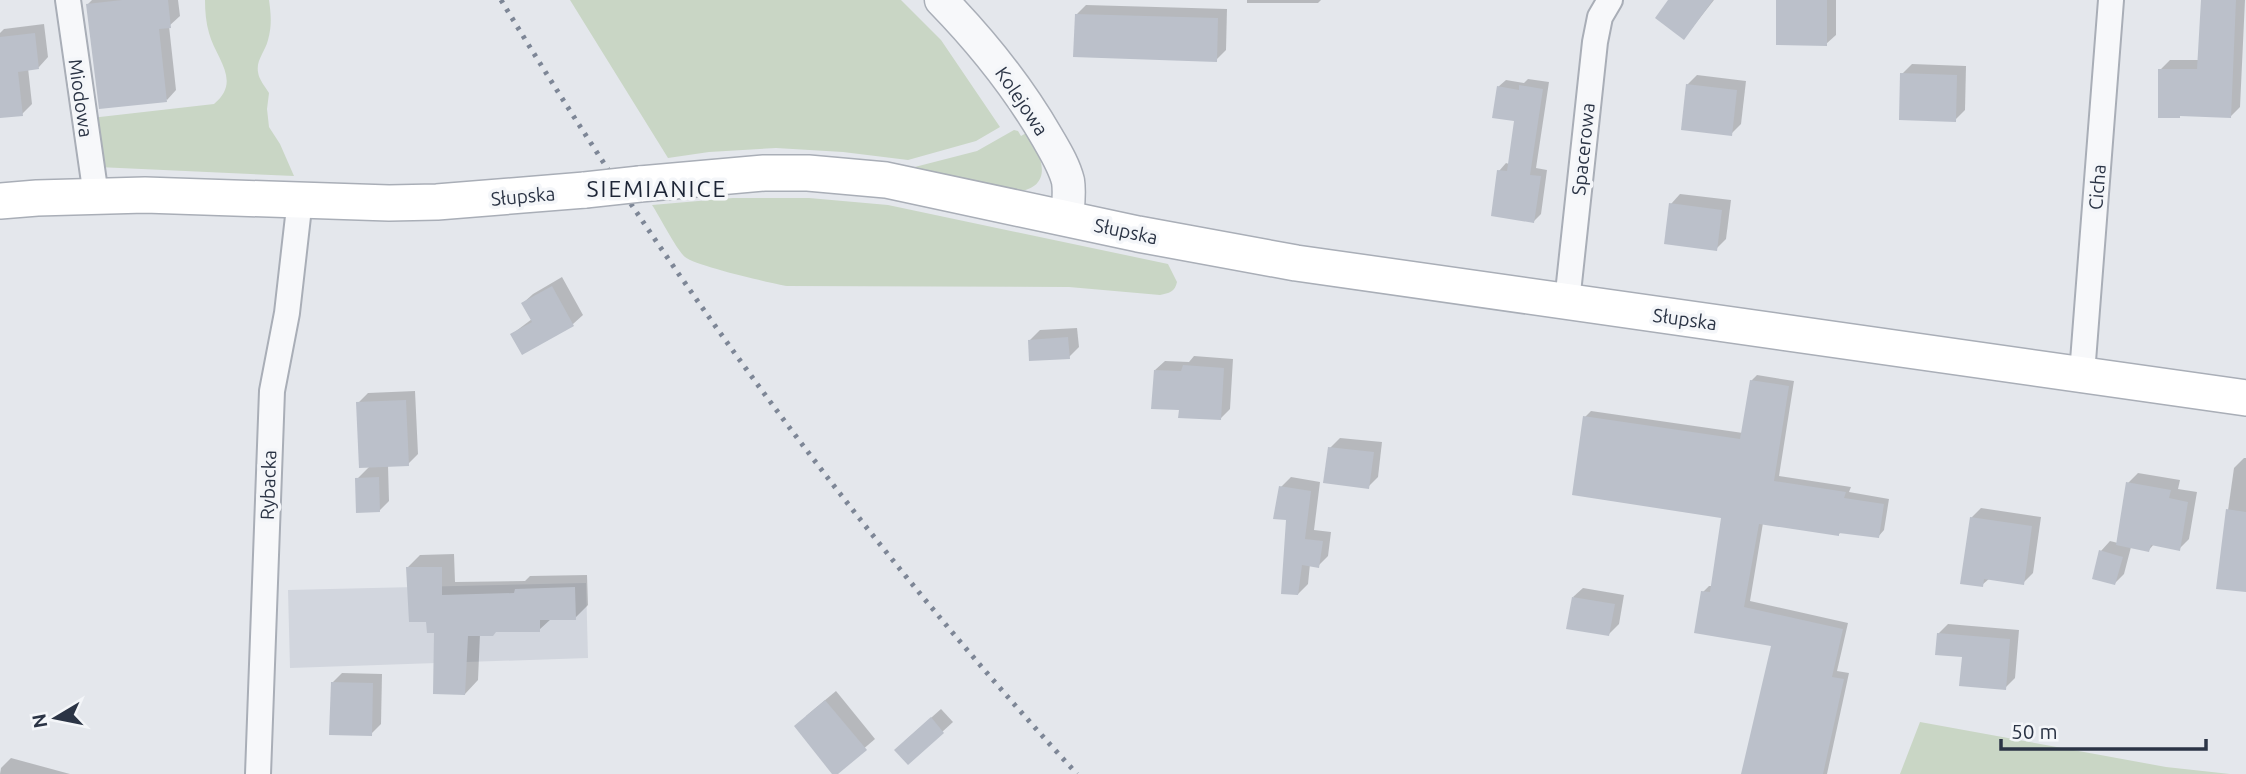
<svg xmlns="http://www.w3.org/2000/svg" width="2246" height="774" font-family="Ubuntu,sans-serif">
	<rect width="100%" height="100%" fill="#e4e7ec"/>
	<!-- built -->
	<polygon fill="#d2d6de" points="586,583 588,658 290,668 288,590"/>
	<!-- green -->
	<g fill="#c9d6c5">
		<path d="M205,0H269C271,14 272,26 268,40C265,52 256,60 258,72C259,80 265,86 269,93L267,109L269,127L280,144L294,176L98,167L91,118L214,104C242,81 216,59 209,33C206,23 205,11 205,0Z"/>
		<polygon points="570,0 901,0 941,40 1000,127 976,141 908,160 843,152 776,148 709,152 668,158"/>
		<path d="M1014,130L1018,131L1021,136L1028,132C1041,155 1056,187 1016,192L907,169L977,151Z"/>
		<path d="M733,198H809L888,205L1168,264L1177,282C1175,292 1169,293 1160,295L1069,287L787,286C770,283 696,266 685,257C676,249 660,217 652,205Z"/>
		<polygon points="1920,722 2166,767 2230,774 1900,774"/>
	</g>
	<!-- shadow -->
	<g fill="#0003">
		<polygon points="92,0 178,0 180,16 169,26 176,90 167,100 88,4"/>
		<polygon points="1247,0 1321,0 1318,3 1247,3"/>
		<polygon points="1670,0 1714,0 1684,38"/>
		<polygon points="1778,0 1836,0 1836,35 1826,44"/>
		<polygon points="2202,0 2245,0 2240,107 2230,117 2160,70 2170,60 2200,60"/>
		<polygon points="1086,5 1227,9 1226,50 1216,60 1076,15"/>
		<polygon points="44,24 48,57 39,67 28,68 32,104 22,114 0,117 0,33 4,29"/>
		<polygon points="1912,64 1966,66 1965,110 1955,120 1902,74"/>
		<polygon points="1697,75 1746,81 1741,124 1731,134 1687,85"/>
		<polygon points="1528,79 1549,82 1536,168 1547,170 1541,214 1534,221 1499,171 1506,163 1509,164 1516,119 1498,87 1506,80 1524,83"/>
		<polygon points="1680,194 1731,200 1726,239 1716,249 1671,204"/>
		<polygon points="562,277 583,315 573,324 523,352 512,334 532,319 523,303 533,294"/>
		<polygon points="1077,328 1079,347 1069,357 1030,340 1040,330"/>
		<polygon points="1194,356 1233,359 1230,409 1220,419 1155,370 1165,361 1189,362"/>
		<polygon points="1757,375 1794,381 1779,476 1851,487 1849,492 1889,499 1884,530 1878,537 1842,531 1839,534 1763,523 1750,601 1848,623 1837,671 1849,673 1827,774 1743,774 1773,644 1703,592 1709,586 1713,586 1723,516 1585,417 1591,411 1743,433 1751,381"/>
		<polygon points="415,391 418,454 408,464 388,465 389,501 379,511 357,479 370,466 358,403 368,393"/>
		<polygon points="1340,438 1382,442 1378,477 1368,487 1330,448"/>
		<polygon points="2244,458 2246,458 2246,590 2217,588 2234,468"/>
		<polygon points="2138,473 2180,480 2178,489 2197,492 2189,539 2179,549 2154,544 2149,550 2131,547 2124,574 2115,583 2101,551 2110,541 2118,543 2128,483"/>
		<polygon points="1291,477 1320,482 1314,530 1331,532 1328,556 1318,566 1310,564 1308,584 1298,594 1281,487"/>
		<polygon points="1981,508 2041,517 2033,573 2023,583 1990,578 1982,585 1971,518"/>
		<polygon points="454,554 455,582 525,581 530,576 587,575 588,605 575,618 551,619 539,630 495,630 480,634 478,680 465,694 436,631 427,620 407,568 420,555"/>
		<polygon points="1583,588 1624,595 1619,624 1609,634 1573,597"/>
		<polygon points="1948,624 2019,630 2015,678 2005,688 1964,655 1938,634"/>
		<polygon points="342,673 382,674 381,724 371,734 332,683"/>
		<polygon points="836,691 875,739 834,774 806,716"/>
		<polygon points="941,709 953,722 908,763 906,740"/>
		<polygon points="11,758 70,774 0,774 1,768"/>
	</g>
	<!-- building -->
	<g fill="#bbc0ca">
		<polygon points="122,0 168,0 171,28 159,29 167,102 99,109 86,4"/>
		<polygon points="1668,0 1713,0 1684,40 1655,18"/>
		<polygon points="1776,0 1827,0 1827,46 1776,45"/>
		<polygon points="2201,0 2236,0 2231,118 2180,116 2180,118 2158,118 2158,69 2197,69"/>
		<polygon points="1075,14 1218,18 1217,62 1073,57"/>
		<polygon points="35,33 39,69 18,72 23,116 0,118 0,37"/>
		<polygon points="1900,73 1957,75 1956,122 1899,120"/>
		<polygon points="1686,84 1737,90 1732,136 1681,130"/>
		<polygon points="1519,85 1543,89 1530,175 1541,176 1534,223 1491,216 1497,170 1507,171 1514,121 1492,118 1497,86 1519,90"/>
		<polygon points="1669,203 1722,210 1717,251 1664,244"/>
		<polygon points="552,286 574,326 522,355 510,334 532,322 521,303"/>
		<polygon points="1068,337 1070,359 1029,361 1028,340"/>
		<polygon points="1183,365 1224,368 1221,420 1178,418 1179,410 1151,409 1154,370 1181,371"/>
		<polygon points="1750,380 1789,386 1774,481 1846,492 1844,498 1884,504 1879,538 1839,533 1839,536 1759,524 1744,607 1843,629 1832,677 1844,679 1823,774 1741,774 1771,646 1694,633 1701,591 1710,592 1721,518 1572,495 1583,416 1740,439"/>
		<polygon points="406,400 409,466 359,468 356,402"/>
		<polygon points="1328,447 1374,452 1369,489 1323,483"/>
		<polygon points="379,477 380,512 356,513 355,478"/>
		<polygon points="2126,482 2171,490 2169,498 2188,502 2180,551 2151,545 2149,552 2116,545"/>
		<polygon points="1279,486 1311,491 1305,539 1323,541 1319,568 1302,565 1298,595 1281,594 1286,520 1273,519"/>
		<polygon points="2226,509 2246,512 2246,592 2216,589"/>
		<polygon points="1970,517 2032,526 2024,585 1984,579 1983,587 1960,584"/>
		<polygon points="2099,550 2123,557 2115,585 2092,579"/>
		<polygon points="406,567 442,567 442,595 514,593 515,589 575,587 576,620 540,620 540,632 496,632 493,636 468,636 465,695 433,694 434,633 427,633 426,622 409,622"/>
		<polygon points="1572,597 1615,604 1609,636 1566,629"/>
		<polygon points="1937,633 2010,639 2006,690 1959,686 1962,657 1935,655"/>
		<polygon points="331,682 373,683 372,736 329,735"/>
		<polygon points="825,700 867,750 838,774 832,774 794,726"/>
		<polygon points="931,717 944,733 908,765 894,750"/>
	</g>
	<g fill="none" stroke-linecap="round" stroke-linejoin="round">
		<defs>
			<g id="minor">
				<polyline points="68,0 96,196"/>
				<polyline points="1567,302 1595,42 1600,17 1610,0"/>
				<polyline points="2082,374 2111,0"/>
				<polyline points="258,774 272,391 287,313 300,199"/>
			</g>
			<path id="tertiary" d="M941,0C981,41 1018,87 1047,137C1055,151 1064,165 1068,181C1070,193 1068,206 1067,218"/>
			<g id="secondary">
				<polyline points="640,184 764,173 808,173 886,180 1138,234 1296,263 2246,398"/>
				<polyline points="0,201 37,198 145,195 389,203 437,202 585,190"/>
			</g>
		</defs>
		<!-- minor casing -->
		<use href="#minor" stroke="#a9aeb7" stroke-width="28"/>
		<!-- tertiary casing -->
		<use href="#tertiary" stroke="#a9aeb7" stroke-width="35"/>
		<!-- secondary casing -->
		<use href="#secondary" stroke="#a9aeb7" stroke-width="38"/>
		<!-- minor -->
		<use href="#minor" stroke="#f7f8fa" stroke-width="24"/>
		<!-- tertiary -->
		<use href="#tertiary" stroke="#f7f8fa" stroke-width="32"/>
		<!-- secondary -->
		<use href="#secondary" stroke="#fff" stroke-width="35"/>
		<!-- rail -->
		<path stroke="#7d8696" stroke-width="5" stroke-dasharray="3.5 7" stroke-linecap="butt" d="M501,0C668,275 859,537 1077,774"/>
		<defs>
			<polyline id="secondary-bridge" points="585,190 640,184"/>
		</defs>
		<!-- secondary-bridge casing -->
		<use href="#secondary-bridge" stroke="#a9aeb7" stroke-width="38" stroke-linecap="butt"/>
		<!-- secondary-bridge -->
		<use href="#secondary-bridge" stroke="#fff" stroke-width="35"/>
	</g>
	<g text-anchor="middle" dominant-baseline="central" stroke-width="7" stroke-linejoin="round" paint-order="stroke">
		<!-- street labels -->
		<g font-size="19" fill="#2b3445" stroke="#f4f6f9">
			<text transform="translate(81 98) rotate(82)">Miodowa</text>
			<text transform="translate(1022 101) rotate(56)">Kolejowa</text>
			<text transform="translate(1583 149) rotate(-84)">Spacerowa</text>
			<text transform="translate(2097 187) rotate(-85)">Cicha</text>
			<text transform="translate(523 196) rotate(-5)">Słupska</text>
			<text transform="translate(1126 231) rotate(12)">Słupska</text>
			<text transform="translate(1685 319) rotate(8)">Słupska</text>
			<text transform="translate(268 485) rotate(-88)">Rybacka</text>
		</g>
		<!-- quarter labels -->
		<g font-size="23" letter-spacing="2" fill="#1d2536" stroke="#f4f6f9">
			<text x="657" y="188">SIEMIANICE</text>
		</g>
	</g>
	<!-- north arrow -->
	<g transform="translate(56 718) rotate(260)" stroke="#f4f6f9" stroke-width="5" paint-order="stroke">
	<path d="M0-5L12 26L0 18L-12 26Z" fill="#2b3445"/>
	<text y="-10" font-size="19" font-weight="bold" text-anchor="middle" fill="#2b3445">N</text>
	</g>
	<!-- scale -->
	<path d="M2001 739v10h205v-10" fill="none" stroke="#2b3445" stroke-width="3.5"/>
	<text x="2011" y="739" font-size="21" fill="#2b3445" stroke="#f4f6f9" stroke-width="5" paint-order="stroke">50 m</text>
</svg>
